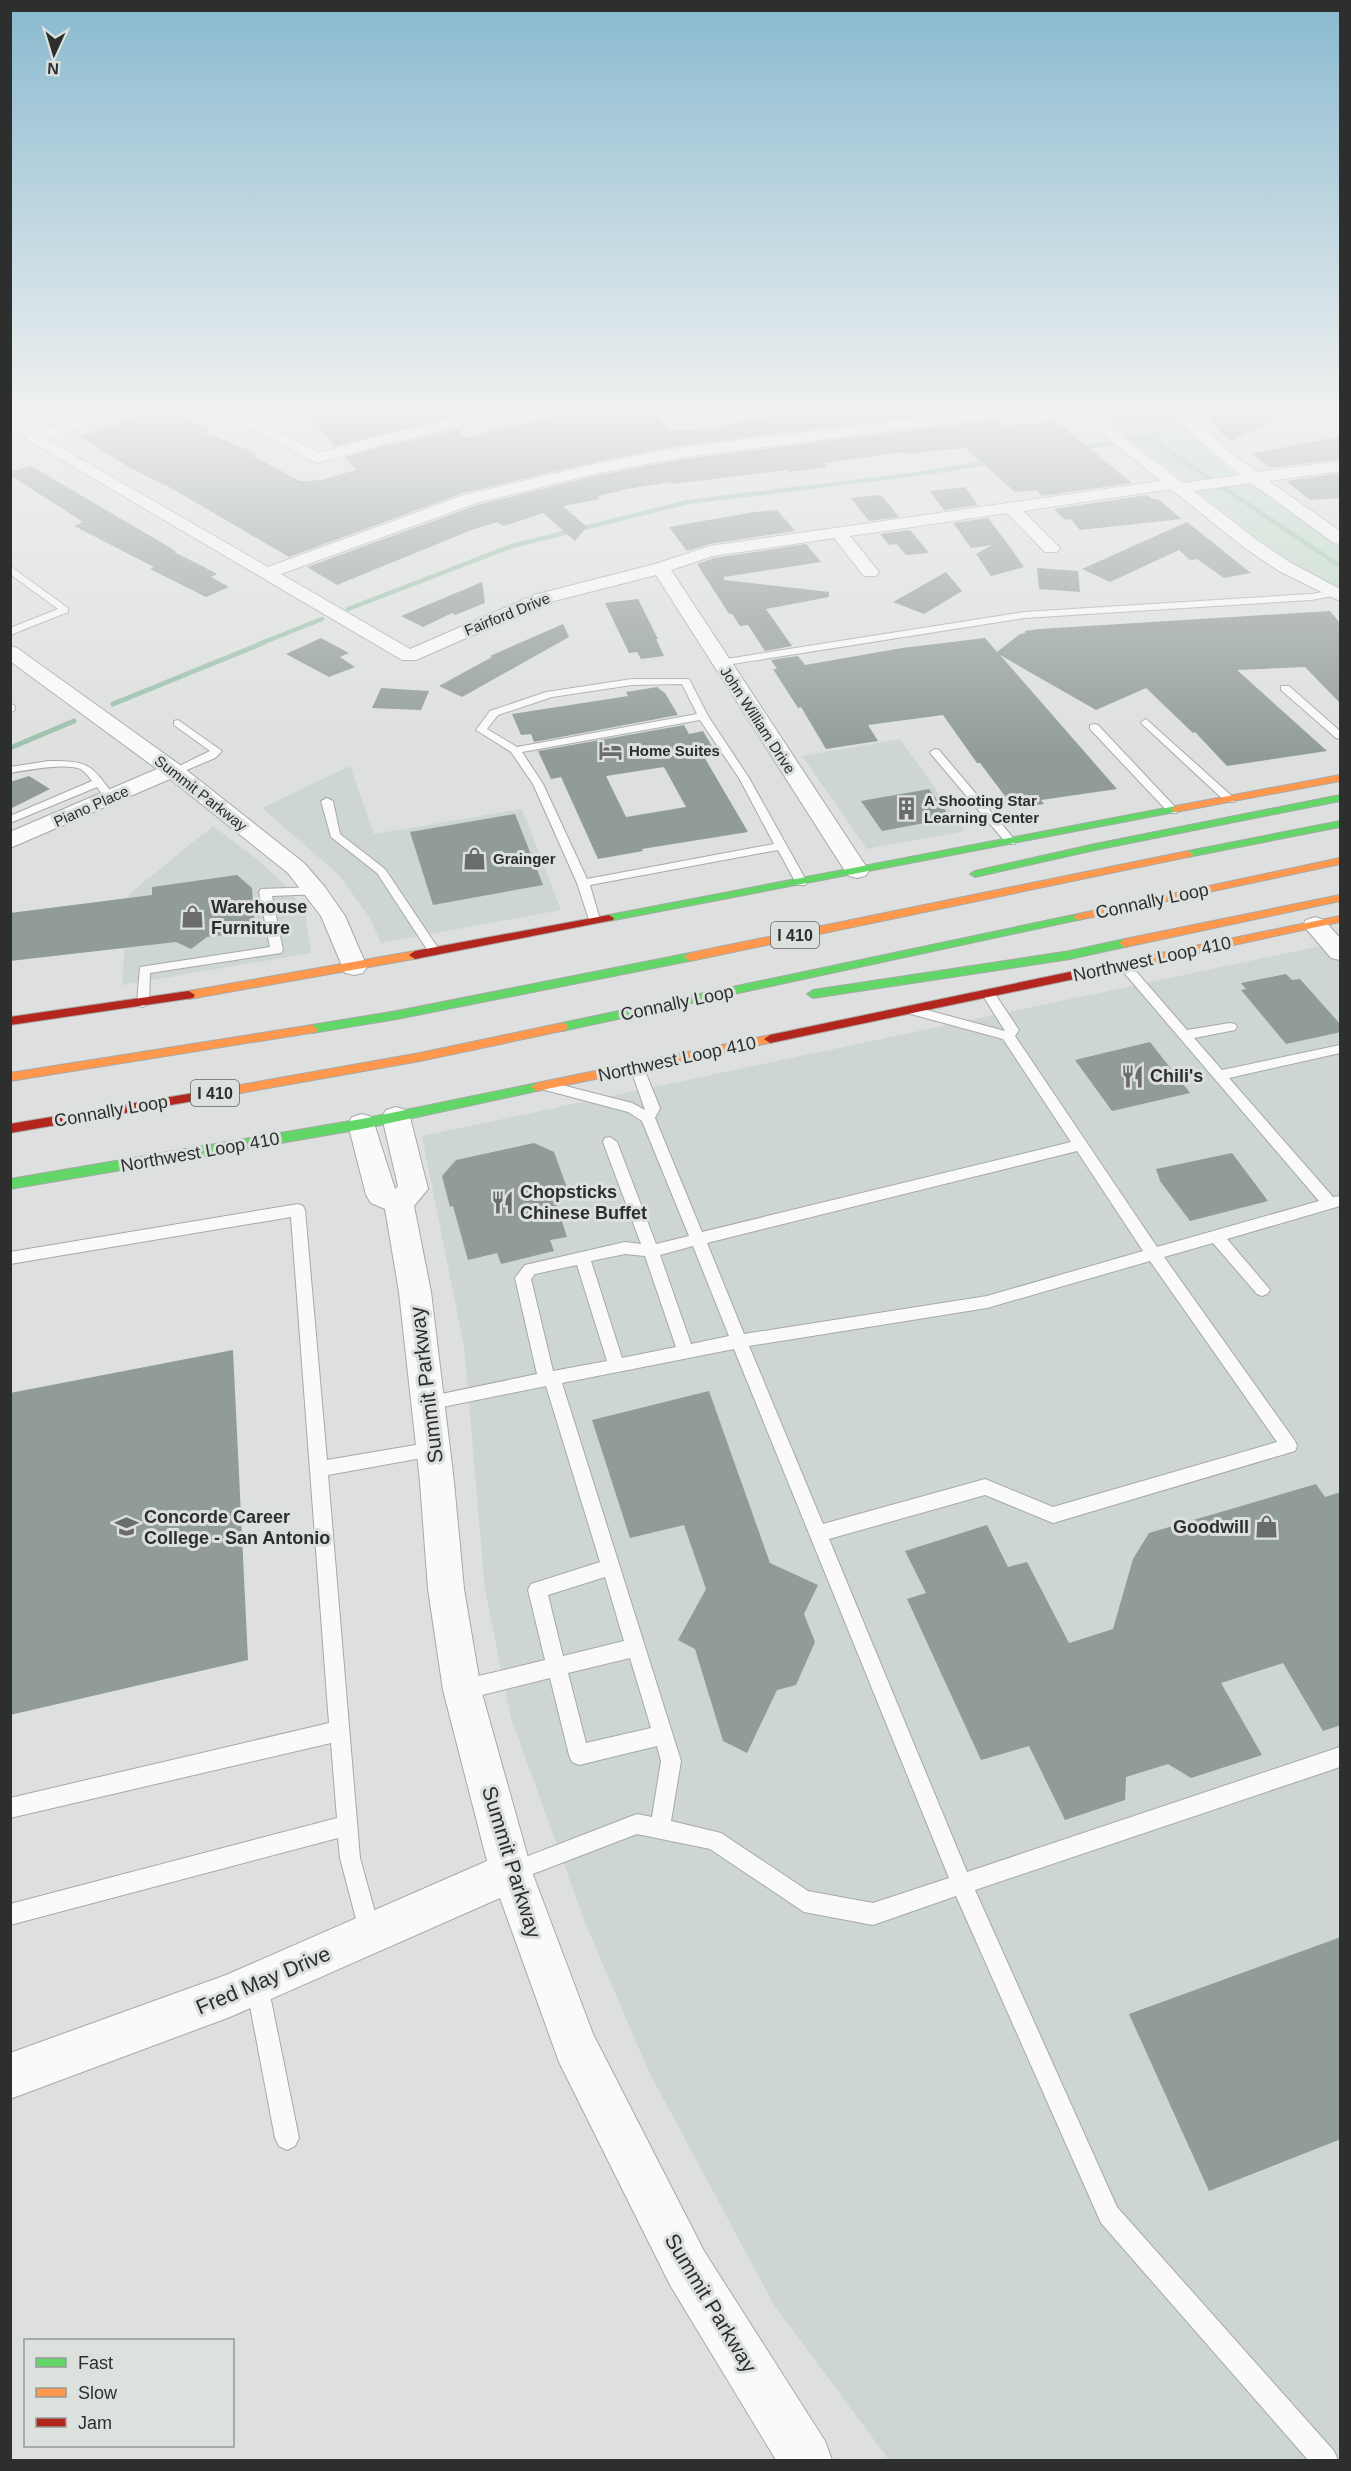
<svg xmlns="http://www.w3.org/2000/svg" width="1351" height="2471" font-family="Arial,sans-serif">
	<rect width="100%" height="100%" fill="#dde0de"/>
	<!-- built -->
	<g fill="#cdd6d0">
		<polygon points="900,739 965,831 867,849 802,756"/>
		<polygon points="350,766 374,834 522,809 561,910 381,943 370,918 338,874 262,808"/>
		<polygon points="213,826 258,860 286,886 305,912 311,953 122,985 128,895"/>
		<polygon points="1340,942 1340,2460 889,2460 774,2305 648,2070 586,1925 511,1718 485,1590 464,1346 422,1136"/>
	</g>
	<!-- green -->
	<polygon fill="#bbd7c7" points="1100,410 1171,410 1178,422 1230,471 1340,543 1340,588 1280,556 1121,431"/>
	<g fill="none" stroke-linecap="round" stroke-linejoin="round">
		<!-- stream-far1 -->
		<g stroke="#9ac0ab" stroke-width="4.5">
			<polyline points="1136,410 1163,447 1340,566"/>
			<polyline points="1130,440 1156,437"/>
			<polyline points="1079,448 1111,443"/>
			<polyline points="348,609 512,546 688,502 917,474 993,462"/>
			<polyline points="259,644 322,619"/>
		</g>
		<!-- stream -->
		<g stroke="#9ac0ab" stroke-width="5">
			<polyline points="113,704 263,643"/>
			<polyline points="10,748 74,721"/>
		</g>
	</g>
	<!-- building -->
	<g fill="#919c96" fill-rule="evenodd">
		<polygon points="160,410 168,410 211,430 205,432 258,454 253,456 300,481 307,481 321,480 356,470 345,457 382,447 458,429 465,438 509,426 551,419 550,417 597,410 651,410 668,431 730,427 727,424 770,419 768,416 826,410 967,410 684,445 599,461 463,493 289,557 169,487 134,470 79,436"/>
		<polygon points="304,410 362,410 363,417 405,410 441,410 447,418 335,446"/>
		<polygon points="1208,415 1284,415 1231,441 1219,431"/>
		<polygon points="1002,419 1003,426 1056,421 1132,483 1042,496 1036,490 1015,492 965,448 904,454 902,452 824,463 828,467 788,472 787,470 672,484 671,482 620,490 621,491 597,496 600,499 563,506 587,527 575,541 543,513 504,526 497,522 469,531 337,585 307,567 477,505 599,475 684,459"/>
		<polygon points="1341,436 1341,459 1270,468 1252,454"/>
		<polygon points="31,466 176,551 174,552 204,567 217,574 211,577 229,587 206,597 150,569 154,567 74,526 83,522 10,475 10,472"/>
		<polygon points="1341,473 1341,498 1310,500 1286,481"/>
		<polygon points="965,487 978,505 944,510 930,491"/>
		<polygon points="878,495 882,496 899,517 869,521 851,498"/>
		<polygon points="1147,495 1153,499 1158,499 1182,519 1080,530 1071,519 1065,520 1054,509"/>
		<polygon points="777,510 795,531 710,544 687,551 669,527 754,512"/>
		<polygon points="988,518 1007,543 1024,567 991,576 976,554 992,545 971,548 953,523"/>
		<polygon points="1187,522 1251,573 1224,578 1197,559 1190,560 1179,550 1110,582 1082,569"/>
		<polygon points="910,530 929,553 906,555 897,544 889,545 880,534"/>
		<polygon points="806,544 821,562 724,577 724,580 829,592 829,597 766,609 792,646 765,651 748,625 740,626 732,614 729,614 697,564 714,558"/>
		<polygon points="1037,568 1078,571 1080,592 1039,589"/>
		<polygon points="946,572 962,591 924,614 893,602"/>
		<polygon points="482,582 485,603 455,615 452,613 423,627 401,616"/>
		<polygon points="638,599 658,639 656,639 664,656 641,659 637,652 629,653 605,603"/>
		<polygon points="1330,611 1341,624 1341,704 1305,667 1237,670 1327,751 1227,766 1195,732 1193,733 1146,688 1096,710 1000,655 1117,789 1041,800 1044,804 1014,808 980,763 977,763 943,715 868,725 878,741 826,749 801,707 798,708 773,669 777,669 771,660 798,656 805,665 902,648 985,638 997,652 1020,634 1025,633 1025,631 1039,629"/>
		<polygon points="563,624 569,637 462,697 439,686 492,657 490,656"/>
		<polygon points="321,638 349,653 340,657 355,667 329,677 286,654"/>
		<polygon points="657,687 665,693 678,715 534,742 531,734 521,735 512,714 628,696 626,692"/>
		<polygon points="381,688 429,691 421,710 372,708"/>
		<path d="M684,725L689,734L703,731L716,753L703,755L748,832L642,849L643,851L598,859L561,777L551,779L538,751ZM664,767L686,807L626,817L606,776Z"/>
		<polygon points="29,776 50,789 10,809 10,782"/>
		<polygon points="929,789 951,818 882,831 861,801"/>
		<polygon points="515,814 543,885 433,905 410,832"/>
		<polygon points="237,875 252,888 255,931 207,937 191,949 176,942 10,961 10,913 152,895 152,887"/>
		<polygon points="1286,974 1292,980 1300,979 1341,1025 1341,1032 1286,1044 1241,990 1246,989 1241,983"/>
		<polygon points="1150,1042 1190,1093 1112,1111 1075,1060"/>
		<polygon points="534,1143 554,1152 570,1196 555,1200 567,1237 550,1240 554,1251 501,1264 497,1253 468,1260 453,1206 450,1207 442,1176 456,1160"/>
		<polygon points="1232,1153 1268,1201 1190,1221 1160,1181 1156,1169"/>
		<polygon points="233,1350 248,1660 10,1715 10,1393"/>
		<polygon points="709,1391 770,1563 818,1585 804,1614 815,1642 796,1685 777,1690 747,1753 723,1741 695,1649 678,1640 706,1589 684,1525 630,1538 592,1420"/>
		<polygon points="1316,1484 1325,1497 1341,1492 1341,1725 1323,1731 1283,1663 1221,1683 1262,1755 1191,1778 1168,1764 1126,1777 1125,1800 1065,1820 1029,1746 981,1760 907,1599 926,1593 905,1551 987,1525 1008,1567 1027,1562 1069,1643 1113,1629 1133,1559 1149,1533"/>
		<polygon points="1341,1937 1341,2139 1209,2191 1129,2014"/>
	</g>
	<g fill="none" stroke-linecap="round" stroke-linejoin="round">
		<defs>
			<g id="lane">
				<polygon points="10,566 68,608 68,612 10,635 10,628 58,609 10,574"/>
				<polygon points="1335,590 1338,591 1338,595 1311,600 1024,618 720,666 715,663 720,660 1024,612 1311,594"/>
				<path d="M632,679H689L708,716L749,778L807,882L805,885H797L778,850L590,885L600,920L598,923H590L577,883L533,784L511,752L476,730L490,711L546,692ZM682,684L697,714L517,747L487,729L498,715L552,697L632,685ZM700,720L739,778L774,844L587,879L543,784L522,752Z"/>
				<polygon points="1281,686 1289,686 1340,731 1340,739 1336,738 1281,690"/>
				<polygon points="10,704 14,705 15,710 10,713"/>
				<polygon points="1146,719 1234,798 1234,802 1226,802 1142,724 1141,722"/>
				<polygon points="178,720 222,751 215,758 175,775 171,774 171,770 210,751 174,725 174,721"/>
				<polygon points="1094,724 1098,725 1177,809 1177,813 1169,813 1090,729 1090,725"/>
				<polygon points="935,749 939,750 1015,840 1015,844 1007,844 931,754 930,752"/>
				<path d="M49,761C90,760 92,766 115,797L110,800L106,799L97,787L10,823V816L92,781C89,777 86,773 82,770C68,762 27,770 10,773V767Z"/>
				<polygon points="327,798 333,801 340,834 385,869 440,951 438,954 430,954 377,873 331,837 321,801"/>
				<polygon points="316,887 320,888 320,894 272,896 283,950 281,953 150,973 149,1003 143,1007 138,1006 137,1003 140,967 270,947 259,892 261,889"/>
				<path d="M1124,961L1128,962L1187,1030L1230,1023L1235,1024L1237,1027L1235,1030L1194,1038L1222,1070L1340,1045V1053L1229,1078L1333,1197L1340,1196V1206L1227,1239L1267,1286L1270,1290L1267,1294L1262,1296L1257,1294L1213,1243L1164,1257L1295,1441L1297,1446L1295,1451L1053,1523L985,1495L829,1539L967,1872L1340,1747V1767L975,1890L1117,2207L1334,2451L1338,2460H1308L1101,2223L956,1896L873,1925L804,1912L710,1849L637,1834L512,1882L505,1879L502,1872L505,1865L637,1814L652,1817L661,1761L657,1746L579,1765L572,1762L569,1755L550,1678L462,1700L455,1697L452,1690L455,1683L462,1680L545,1660L528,1590L531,1584L600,1562L546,1386L428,1410L422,1408L420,1403L422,1398L537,1374L515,1278L525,1265L625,1242L641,1244L603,1142L605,1138L610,1137L617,1142L656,1244L689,1236L642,1121L628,1112L545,1090L543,1087L545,1084L550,1082L632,1103L645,1110L630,1067L632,1064H642L660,1108L655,1118L702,1232L1071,1142L1003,1039L907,1013L906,1010L912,1006L1005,1031L982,994L988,990L993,991L1019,1030L1015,1036L1157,1247L1319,1201L1120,968L1118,965ZM1077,1151L1143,1251L987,1296L744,1334L707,1243ZM693,1246L729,1336L691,1344L660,1255ZM625,1254L645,1256L676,1347L622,1358L591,1261ZM1150,1261L1277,1442L1053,1507L985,1479L823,1524L749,1346L987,1308ZM577,1265L607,1361L553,1371L531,1279L535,1274ZM734,1349L949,1878L873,1903L808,1891L721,1833L671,1821L681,1761L562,1383ZM605,1577L624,1641L563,1656L548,1595ZM630,1658L651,1728L586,1743L568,1673Z"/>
				<polygon points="298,1204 303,1206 305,1210 327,1460 433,1442 439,1444 441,1449 439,1454 433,1456 328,1475 360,1858 381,1934 378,1942 370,1945 362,1942 340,1858 338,1838 10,1925 10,1904 337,1818 331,1743 10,1818 10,1798 329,1723 291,1217 10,1264 10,1252"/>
				<polygon points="257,1974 265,1977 268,1985 299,2138 295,2146 287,2150 279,2146 275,2138 246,1985 249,1977"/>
			</g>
			<g id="street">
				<polygon points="109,410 132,410 130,413 46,439 268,567 464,495 599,463 684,447 987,410 1032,410 1025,414 684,457 599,473 476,503 281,574 410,649 534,595 655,564 710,546 1161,481 1106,437 1081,410 1097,410 1116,431 1183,483 1240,475 1197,439 1172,410 1187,410 1229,452 1258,472 1340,461 1340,471 1269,481 1340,531 1340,544 1334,543 1251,483 1194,491 1258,541 1291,563 1340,589 1340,601 1279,571 1246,549 1171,489 1023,511 1060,548 1057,552 1045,552 1007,513 850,536 879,572 876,576 864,576 834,538 713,556 671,570 869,871 865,876 857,878 849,876 845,871 656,575 546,603 416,660 402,660 25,438 28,435"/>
				<polygon points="213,410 232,410 319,453 377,436 492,410 520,410 518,413 381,445 317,463"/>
				<polygon points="10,646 17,648 180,765 304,863 324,886 345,916 367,967 363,973 354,975 345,973 321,916 288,873 170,779 10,848 10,832 157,769 10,661"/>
				<polygon points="1315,917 1324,920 1340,938 1340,960 1331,958 1303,925 1306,920"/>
				<polygon points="396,1107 406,1110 410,1117 428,1189 414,1206 431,1292 454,1482 464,1589 481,1690 532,1872 593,2034 704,2251 825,2441 832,2460 776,2460 670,2285 559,2062 500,1898 230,2017 10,2099 10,2053 226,1975 487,1861 443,1690 428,1589 420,1482 399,1292 385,1209 371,1203 366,1195 348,1124 352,1117 362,1114 372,1117 395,1189 398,1186 382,1117 386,1110"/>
			</g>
			<g id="fast">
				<polygon points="1340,795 1340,801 1095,850 975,877 970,874 975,871 1095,844"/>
				<polygon points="1176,806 1180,807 1180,811 609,921 604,918 609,915"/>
				<polygon points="1340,821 1340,827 1188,857 1183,854 1188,851"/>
				<polygon points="1078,914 1083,917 1082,919 562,1031 556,1027 562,1023"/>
				<polygon points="1125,939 1129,940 1129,946 1070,959 813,998 807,994 813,990 1070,951"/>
				<polygon points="690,953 694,954 694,960 397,1019 312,1033 306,1029 312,1025 397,1011"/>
				<polygon points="537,1083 543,1087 541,1090 362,1129 10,1189 10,1179 362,1119"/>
			</g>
			<g id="slow">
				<polygon points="1340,775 1340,781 1176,812 1171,809 1176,806"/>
				<polygon points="1188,851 1193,854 1192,856 690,961 684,957 690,953"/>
				<polygon points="1340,858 1340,864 1078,920 1073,917 1078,914"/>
				<polygon points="1340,895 1340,901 1125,947 1119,943 1125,939"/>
				<polygon points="1340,916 1340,922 1089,976 1083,972 1089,968"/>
				<polygon points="415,951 421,955 419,958 189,999 183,995 189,991"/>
				<polygon points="562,1023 566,1024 568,1027 566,1030 420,1061 212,1098 206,1094 212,1090 420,1053"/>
				<polygon points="312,1025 318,1029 316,1032 10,1081 10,1073"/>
				<polygon points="770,1035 776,1039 774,1042 537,1091 531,1087 537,1083"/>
			</g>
			<g id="jam">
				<polygon points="609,915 614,918 613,920 415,959 409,955 415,951"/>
				<polygon points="1089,968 1093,969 1093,975 770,1043 764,1039 770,1035"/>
				<polygon points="189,991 195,995 193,998 10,1025 10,1017"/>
				<polygon points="212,1090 216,1091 218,1094 216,1097 10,1133 10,1124"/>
			</g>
		</defs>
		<!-- lane casing -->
		<use href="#lane" stroke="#a7a9a8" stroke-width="2"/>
		<!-- street casing -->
		<use href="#street" stroke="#a7a9a8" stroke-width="2"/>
		<!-- fast casing -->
		<use href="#fast" stroke="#a7a9a8" stroke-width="2"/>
		<!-- slow casing -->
		<use href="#slow" stroke="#a7a9a8" stroke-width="2"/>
		<!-- jam casing -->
		<use href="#jam" stroke="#a7a9a8" stroke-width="2"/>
		<!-- lane -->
		<use href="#lane" fill="#fafafa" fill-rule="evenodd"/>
		<!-- street -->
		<use href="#street" fill="#fafafa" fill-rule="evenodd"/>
		<!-- fast -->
		<use href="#fast" fill="#63d668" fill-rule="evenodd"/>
		<!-- slow -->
		<use href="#slow" fill="#ff974d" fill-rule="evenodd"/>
		<!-- jam -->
		<use href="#jam" fill="#b3261e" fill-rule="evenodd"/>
	</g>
	<!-- sky -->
	<linearGradient id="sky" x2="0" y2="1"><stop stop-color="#89b9d0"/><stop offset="0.54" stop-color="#f0f1f0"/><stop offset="1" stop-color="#f0f1f0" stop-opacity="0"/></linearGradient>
	<rect width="1351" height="756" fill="url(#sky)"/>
	<!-- icons -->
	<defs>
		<symbol id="hotel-bare" viewBox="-9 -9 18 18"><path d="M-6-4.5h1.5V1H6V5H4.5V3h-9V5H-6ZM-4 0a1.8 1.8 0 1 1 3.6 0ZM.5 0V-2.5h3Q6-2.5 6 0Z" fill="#6b6d6c" stroke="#dce1de" stroke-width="2.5" paint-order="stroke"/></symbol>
		<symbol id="building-bare" viewBox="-9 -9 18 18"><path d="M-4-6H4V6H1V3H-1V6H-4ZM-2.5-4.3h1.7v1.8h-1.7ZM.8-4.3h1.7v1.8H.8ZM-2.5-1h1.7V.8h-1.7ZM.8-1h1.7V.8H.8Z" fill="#6b6d6c" stroke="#dce1de" stroke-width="2.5" paint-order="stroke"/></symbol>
		<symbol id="shop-bare" viewBox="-9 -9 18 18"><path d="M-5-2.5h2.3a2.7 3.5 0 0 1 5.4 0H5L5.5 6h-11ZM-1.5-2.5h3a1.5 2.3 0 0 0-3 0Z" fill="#6b6d6c" stroke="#dce1de" stroke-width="2.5" paint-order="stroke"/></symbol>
		<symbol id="restaurant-bare" viewBox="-9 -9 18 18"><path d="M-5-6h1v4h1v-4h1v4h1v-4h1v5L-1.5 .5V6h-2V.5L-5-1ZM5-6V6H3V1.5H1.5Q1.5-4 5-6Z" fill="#6b6d6c" stroke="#dce1de" stroke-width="2.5" paint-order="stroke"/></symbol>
		<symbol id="university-bare" viewBox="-9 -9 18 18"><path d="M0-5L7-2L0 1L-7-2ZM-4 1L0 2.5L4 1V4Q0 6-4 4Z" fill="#6b6d6c" stroke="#dce1de" stroke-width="2.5" paint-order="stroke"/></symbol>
	</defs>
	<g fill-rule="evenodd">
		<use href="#hotel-bare" x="594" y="734" width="33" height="33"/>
		<use href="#building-bare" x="890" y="792" width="33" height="33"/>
		<use href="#shop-bare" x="458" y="842" width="33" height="33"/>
		<use href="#shop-bare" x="176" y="900" width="33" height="33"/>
		<use href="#restaurant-bare" x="1116" y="1060" width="33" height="33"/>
		<use href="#restaurant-bare" x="486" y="1186" width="33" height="33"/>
		<use href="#university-bare" x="110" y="1510" width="33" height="33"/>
		<use href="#shop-bare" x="1250" y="1510" width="33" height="33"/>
	</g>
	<g text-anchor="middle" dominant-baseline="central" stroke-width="6" stroke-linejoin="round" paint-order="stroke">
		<!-- far-street labels -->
		<g font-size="15" fill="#2d2f2e" stroke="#dce1de">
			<text transform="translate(507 614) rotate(-22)">Fairford Drive</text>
			<text transform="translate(758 720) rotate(57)">John William Drive</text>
			<text transform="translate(201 793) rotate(38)">Summit Parkway</text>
			<text transform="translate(91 806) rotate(-24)">Piano Place</text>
		</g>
		<!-- far-poi labels -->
		<g font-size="15" font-weight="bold" fill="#2d2f2e" stroke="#dce1de" text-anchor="start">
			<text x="629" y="750">Home Suites</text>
			<text x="924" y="800">A Shooting Star<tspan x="924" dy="17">Learning Center</tspan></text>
			<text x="493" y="858">Grainger</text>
		</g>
		<!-- shield labels -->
		<g fill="#dce1de" stroke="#626463" stroke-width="1.5">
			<rect x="771" y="922" width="48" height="26" rx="4.5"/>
			<rect x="191" y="1080" width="48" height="26" rx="4.5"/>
		</g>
		<g font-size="16" font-weight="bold" fill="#2d2f2e">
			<text x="795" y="935">I 410</text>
			<text x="215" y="1093">I 410</text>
		</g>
		<!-- street labels -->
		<g font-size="18" fill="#2d2f2e" stroke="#dce1de">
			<text transform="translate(1152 901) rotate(-12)">Connally Loop</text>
			<text transform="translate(1152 959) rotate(-12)">Northwest Loop 410</text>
			<text transform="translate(677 1003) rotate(-12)">Connally Loop</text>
			<text transform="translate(677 1059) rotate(-12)">Northwest Loop 410</text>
			<text transform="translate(111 1111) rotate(-10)">Connally Loop</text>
			<text transform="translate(200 1152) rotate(-10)">Northwest Loop 410</text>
		</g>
		<!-- poi labels -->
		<g font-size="18" font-weight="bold" fill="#2d2f2e" stroke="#dce1de" text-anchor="start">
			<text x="211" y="907">Warehouse<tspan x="211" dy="21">Furniture</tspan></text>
			<text x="1150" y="1076">Chili's</text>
			<text x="520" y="1192">Chopsticks<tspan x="520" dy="21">Chinese Buffet</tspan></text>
			<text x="144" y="1517">Concorde Career<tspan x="144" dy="21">College - San Antonio</tspan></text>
			<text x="1249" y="1527" text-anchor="end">Goodwill</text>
		</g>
		<!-- near-street labels -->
		<g font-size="21" fill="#2d2f2e" stroke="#dce1de">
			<text transform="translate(426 1385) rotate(-97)">Summit Parkway</text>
			<text transform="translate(512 1862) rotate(73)">Summit Parkway</text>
			<text transform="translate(263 1980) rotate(-23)">Fred May Drive</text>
			<text transform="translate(711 2303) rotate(59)">Summit Parkway</text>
		</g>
	</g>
	<!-- border -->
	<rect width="1351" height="2471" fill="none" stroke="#2d2f2e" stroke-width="24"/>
	<!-- legend -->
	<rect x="24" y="2339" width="210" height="108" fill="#dce1de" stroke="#969a98" stroke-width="1.5"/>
	<rect x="36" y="2358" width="30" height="9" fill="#63d668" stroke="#969a98" stroke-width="1.5"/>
	<text x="78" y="2369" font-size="18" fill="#2d2f2e">Fast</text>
	<rect x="36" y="2388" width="30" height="9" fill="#ff974d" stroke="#969a98" stroke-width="1.5"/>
	<text x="78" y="2399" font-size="18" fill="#2d2f2e">Slow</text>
	<rect x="36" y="2418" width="30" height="9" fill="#b3261e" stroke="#969a98" stroke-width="1.5"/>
	<text x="78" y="2429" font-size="18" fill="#2d2f2e">Jam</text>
	<!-- north arrow -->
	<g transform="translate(54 54) rotate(184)" stroke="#dce1de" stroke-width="4.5" paint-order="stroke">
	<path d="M0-4.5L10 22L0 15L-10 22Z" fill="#2d2f2e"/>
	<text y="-9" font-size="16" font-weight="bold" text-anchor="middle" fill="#2d2f2e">N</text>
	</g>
</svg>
